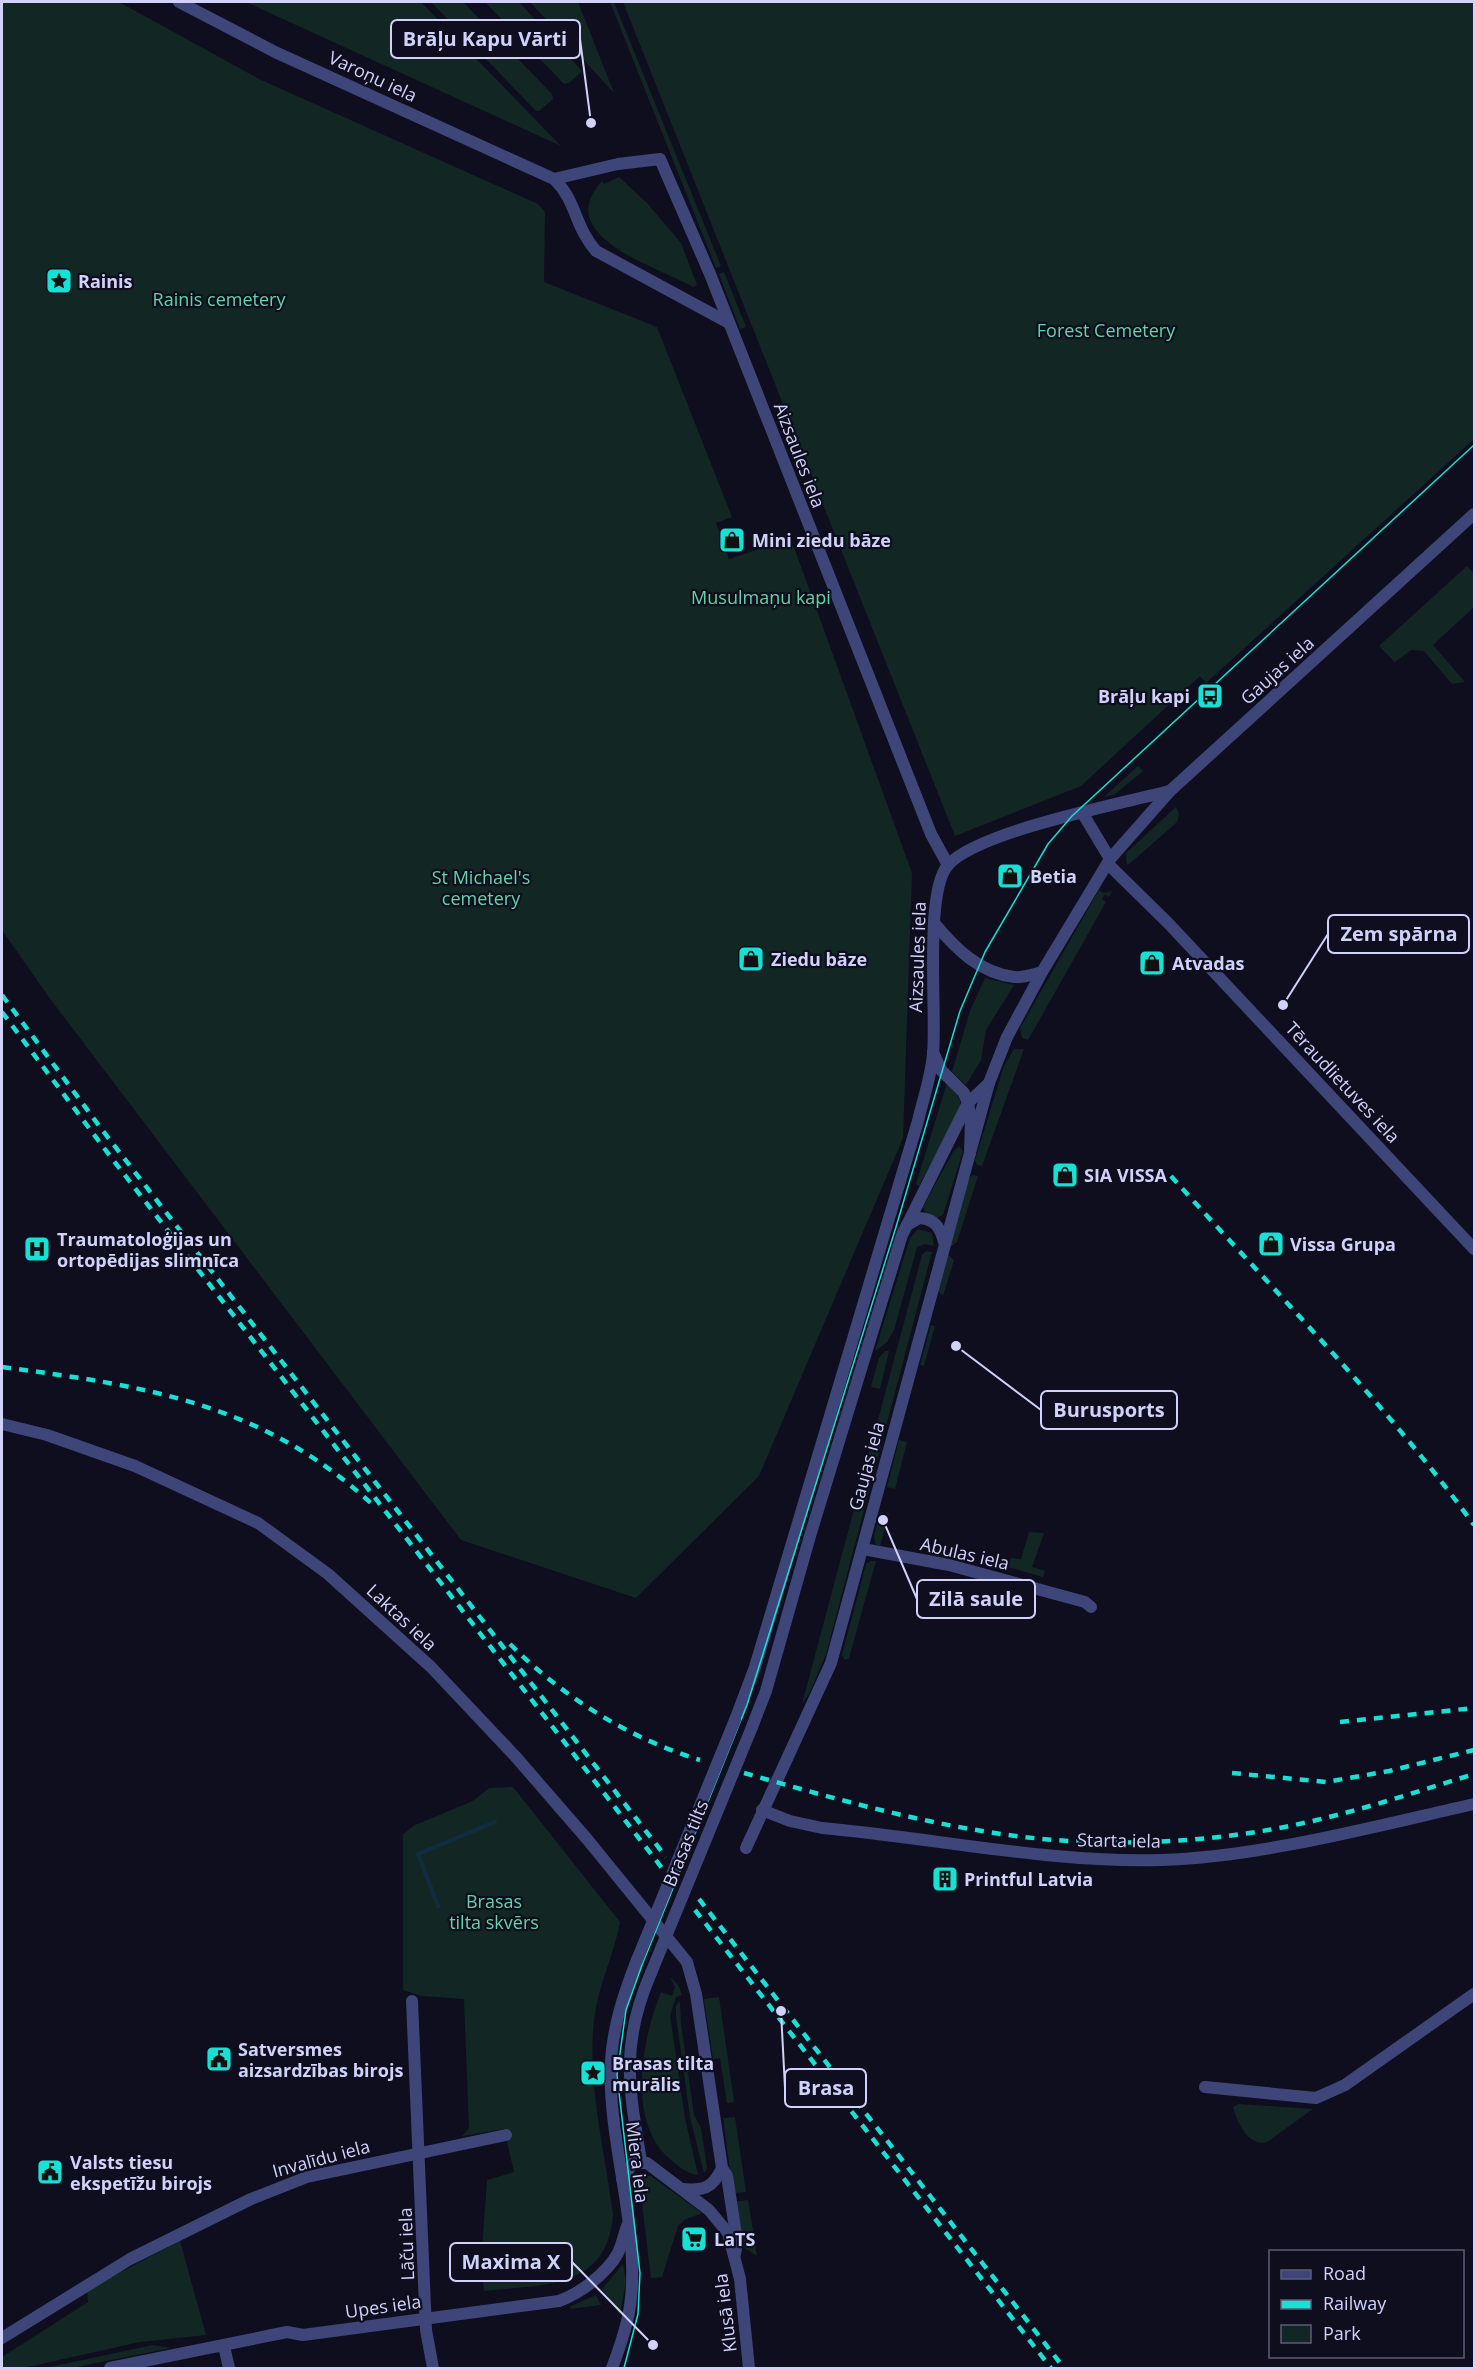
<svg xmlns="http://www.w3.org/2000/svg" width="1476" height="2370" font-family="'Open Sans',sans-serif">
	<rect width="100%" height="100%" fill="#0e0e1e"/>
	<!-- green -->
	<g fill="#122723">
		<polygon points="2,2 119,2 259,79 538,204 545,212 544,282 657,327 732,517 716,523 729,559 790,539 795,550 912,873 903,1138 759,1476 636,1598 461,1540 48,996 2,930"/>
		<polygon points="246,2 421,2 561,146"/>
		<polygon points="431,2 463,2 552,94 553,99 539,111 536,111"/>
		<polygon points="485,2 519,2 582,71 569,83 564,84"/>
		<polygon points="530,2 578,2 614,93"/>
		<polygon points="610,2 614,2 721,266 716,268"/>
		<polygon points="623,2 1474,2 1474,439 1206,683 1200,676 1081,786 955,836"/>
		<path d="M619,177L647,203L681,243L697,285L693,287C657,266 551,237 602,181L604,184Z"/>
		<polygon points="724,272 746,327 740,329 719,274"/>
		<polygon points="1467,566 1474,574 1474,607 1433,645 1465,682 1452,684 1424,651 1411,650 1395,662 1379,646"/>
		<polygon points="1138,766 1143,771 1115,794 1104,797"/>
		<polygon points="1176,807 1179,814 1177,822 1127,866 1126,853"/>
		<polygon points="1099,890 1103,893 1112,891 1109,897 1105,894 1102,899 1106,902 1028,1040 1022,1038 1020,1028"/>
		<polygon points="985,978 1014,985 986,1030 981,1060 966,1085 952,1072 970,1011"/>
		<polygon points="1014,1049 1024,1049 982,1166 977,1165 975,1160 1004,1066"/>
		<polygon points="947,1083 960,1099 961,1108 919,1186 916,1184"/>
		<polygon points="959,1146 963,1151 943,1215 936,1218 925,1212 923,1207 953,1152"/>
		<polygon points="973,1175 978,1176 957,1242 949,1248 969,1178"/>
		<polygon points="918,1229 932,1233 934,1246 925,1244 917,1247 894,1330 887,1342 875,1351 910,1238"/>
		<polygon points="926,1251 932,1252 826,1654 810,1692 802,1704 922,1255"/>
		<polygon points="948,1255 954,1260 943,1296 938,1291"/>
		<polygon points="931,1325 935,1326 924,1366 920,1365"/>
		<polygon points="885,1351 889,1351 880,1389 871,1387 879,1358"/>
		<polygon points="899,1440 907,1442 895,1489 887,1487"/>
		<polygon points="880,1512 889,1514 880,1546 875,1544 874,1536"/>
		<polygon points="1029,1532 1044,1533 1032,1567 1045,1571 1043,1577 1008,1567 1011,1558 1021,1559"/>
		<polygon points="871,1561 876,1561 849,1658 845,1660 842,1655 866,1564"/>
		<path d="M513,1787L620,1922C614,1955 598,1986 594,2020C587,2084 605,2151 613,2215C607,2291 541,2284 484,2291L481,2265L487,2180L514,2172L504,2129L462,2136L469,2128L464,1999L422,1996L403,1990V1834L415,1825L473,1801L489,1788Z"/>
		<path d="M670,1977L678,1985L682,1995L676,1997L670,2015L685,2118L698,2175C687,2174 678,2166 670,2159C626,2122 642,2039 661,1992L672,1996L675,1987Z"/>
		<polygon points="719,1997 734,2102 727,2103 720,2058 713,2059 704,1999"/>
		<polygon points="680,2001 681,2024 694,2115 701,2128 707,2168 704,2173 690,2117 676,2016 676,2006"/>
		<path d="M1239,2104L1313,2109L1267,2142C1248,2147 1237,2122 1233,2107Z"/>
		<polygon points="735,2117 746,2192 733,2193 723,2118"/>
		<polygon points="645,2176 651,2176 702,2213 684,2220 678,2226 662,2277 651,2278 640,2187 639,2181"/>
		<polygon points="748,2200 757,2256 743,2247 734,2202"/>
		<polygon points="180,2241 206,2335 140,2342 23,2368 2,2368 2,2357 88,2302 87,2290"/>
		<polygon points="623,2264 626,2281 620,2315 602,2289"/>
		<polygon points="596,2295 601,2305 570,2309 571,2306"/>
		<polygon points="153,2345 171,2348 71,2368 45,2368"/>
	</g>
	<g fill="none" stroke-linecap="round" stroke-linejoin="round">
		<!-- stream -->
		<polyline stroke="#112b3f" stroke-width="4.5" points="438,1906 418,1854 495,1822"/>
		<!-- minor -->
		<g stroke="#3e4579" stroke-width="12">
			<polyline points="1108,864 1169,924 1474,1249"/>
			<polyline points="863,1549 949,1565 1085,1602 1091,1607"/>
			<path d="M762,1810L790,1821L822,1828C935,1838 1047,1863 1161,1860C1261,1857 1376,1826 1474,1804"/>
			<polyline points="746,1848 831,1663 989,1083"/>
			<polyline points="412,2001 426,2330 433,2368"/>
			<polyline points="1205,2087 1316,2098 1345,2085 1474,1994"/>
			<polyline points="2,2338 130,2259 251,2199 307,2177 506,2135"/>
			<polyline points="224,2346 229,2368"/>
		</g>
		<!-- tertiary -->
		<g stroke="#3e4579" stroke-width="12">
			<path d="M179,2L275,52L554,179C577,201 574,226 596,251L729,323"/>
			<polyline points="554,179 618,164 660,159 710,274 931,834 948,865"/>
			<polyline points="1083,814 1110,859"/>
			<path d="M935,924C956,949 980,973 1014,977C1023,978 1034,974 1042,972"/>
			<polyline points="933,1052 941,1070 964,1093 968,1103 971,1119 970,1153"/>
			<path d="M907,1225L919,1218C935,1219 940,1227 944,1242"/>
			<polyline points="2,1424 47,1435 135,1466 258,1523 328,1574 431,1667 515,1756 587,1839 687,1962 696,1994 722,2168 727,2176 737,2241 735,2254"/>
			<path d="M735,1720L755,1667L918,1121C923,1099 931,1077 933,1054C937,1014 924,892 948,865C979,831 1120,804 1169,791"/>
			<polyline points="752,1727 766,1691 810,1536 902,1235 968,1103 989,1083 1007,1037 1042,972 1110,859 1170,791 1474,514"/>
			<path d="M641,2161C629,2088 620,2044 651,1973"/>
			<polyline points="622,2179 633,2163 647,2163 709,2210 728,2233 740,2279 749,2368"/>
			<path d="M682,2189C704,2191 713,2188 722,2168"/>
			<path d="M110,2368L287,2332L303,2335L559,2301C581,2293 607,2273 618,2253C622,2245 624,2234 627,2226"/>
			<path d="M612,2368C620,2347 629,2321 631,2298C639,2222 607,2139 611,2061C613,2026 624,1993 637,1960"/>
		</g>
		<!-- tram -->
		<polyline stroke="#16e1d4" stroke-width="1.5" points="624,2368 638,2314 640,2273 617,2075 626,2010 642,1965 747,1705 896,1227 960,1011 985,952 1048,844 1072,816 1474,445"/>
		<!-- rail -->
		<g stroke="#16e1d4" stroke-width="4.5" stroke-dasharray="9 8" stroke-linecap="butt">
			<polyline points="2,995 103,1131 666,1857"/>
			<polyline points="2,1012 110,1156 662,1868"/>
			<path d="M1171,1176C1273,1290 1384,1401 1474,1525"/>
			<path d="M2,1367C145,1386 263,1403 373,1505"/>
			<path d="M510,1644C563,1697 628,1738 700,1760"/>
			<polyline points="1340,1722 1474,1708"/>
			<path d="M744,1773C822,1795 902,1818 982,1831C1076,1847 1174,1846 1268,1830C1339,1818 1406,1795 1474,1774"/>
			<polyline points="1232,1773 1326,1782 1389,1771 1474,1750"/>
			<polyline points="699,1899 1064,2368"/>
			<polyline points="695,1910 1051,2368"/>
		</g>
		<!-- tertiary-bridge -->
		<g stroke="#3e4579" stroke-width="12">
			<polyline points="637,1960 735,1720"/>
			<polyline points="651,1973 752,1727"/>
		</g>
	</g>
	<!-- icons -->
	<defs>
		<symbol id="sight-square" viewBox="-11 -11 22 22"><rect x="-9" y="-9" width="18" height="18" rx="4" fill="#16e1d4" stroke="#0e0e1e"/><path d="M0-6L1.8-2.2L6-1.7L2.9 1.2L3.7 5.4L0 3.3L-3.7 5.4L-2.9 1.2L-6-1.7L-1.8-2.2Z" fill="#111"/></symbol>
		<symbol id="shop-square" viewBox="-11 -11 22 22"><rect x="-9" y="-9" width="18" height="18" rx="4" fill="#16e1d4" stroke="#0e0e1e"/><path d="M-5-2.5h2.3a2.7 3.5 0 0 1 5.4 0H5L5.5 6h-11ZM-1.5-2.5h3a1.5 2.3 0 0 0-3 0Z" fill="#111"/></symbol>
		<symbol id="bus-square" viewBox="-11 -11 22 22"><rect x="-9" y="-9" width="18" height="18" rx="4" fill="#16e1d4" stroke="#0e0e1e"/><path d="M-5-6H5V4H4V6H2V4H-2V6H-4V4H-5ZM-3.5-4V0h7V-4ZM-3.5 1.2v1.5H-2V1.2ZM2 1.2v1.5H3.5V1.2Z" fill="#111"/></symbol>
		<symbol id="hospital-square" viewBox="-11 -11 22 22"><rect x="-9" y="-9" width="18" height="18" rx="4" fill="#16e1d4" stroke="#0e0e1e"/><path d="M-5-5h3v3.5h4V-5h3V5h-3V1.5h-4V5h-3Z" fill="#111"/></symbol>
		<symbol id="building-square" viewBox="-11 -11 22 22"><rect x="-9" y="-9" width="18" height="18" rx="4" fill="#16e1d4" stroke="#0e0e1e"/><path d="M-4-6H4V6H1V3H-1V6H-4ZM-2.5-4.3h1.7v1.8h-1.7ZM.8-4.3h1.7v1.8H.8ZM-2.5-1h1.7V.8h-1.7ZM.8-1h1.7V.8H.8Z" fill="#111"/></symbol>
		<symbol id="civic-square" viewBox="-11 -11 22 22"><rect x="-9" y="-9" width="18" height="18" rx="4" fill="#16e1d4" stroke="#0e0e1e"/><path d="M-.6-6.5H3V-4.5H.6V-3L4-1V1h2V6H-6V1h2V-1L-.6-3ZM-1.2 2.5V6h2.4V2.5Z" fill="#111"/></symbol>
		<symbol id="supermarket-square" viewBox="-11 -11 22 22"><rect x="-9" y="-9" width="18" height="18" rx="4" fill="#16e1d4" stroke="#0e0e1e"/><path d="M-6-5.5h2.5l.6 2H6L4.5 2H-2.5L-4.4-4H-6ZM-1.5 3.2a1.3 1.3 0 1 0 .1 0ZM3 3.2a1.3 1.3 0 1 0 .1 0Z" fill="#111"/></symbol>
	</defs>
	<g fill-rule="evenodd">
		<use href="#sight-square" x="44" y="266" width="30" height="30"/>
		<use href="#shop-square" x="717" y="525" width="30" height="30"/>
		<use href="#bus-square" x="1195" y="681" width="30" height="30"/>
		<use href="#shop-square" x="995" y="861" width="30" height="30"/>
		<use href="#shop-square" x="736" y="944" width="30" height="30"/>
		<use href="#shop-square" x="1137" y="948" width="30" height="30"/>
		<use href="#shop-square" x="1050" y="1160" width="30" height="30"/>
		<use href="#shop-square" x="1256" y="1229" width="30" height="30"/>
		<use href="#hospital-square" x="22" y="1234" width="30" height="30"/>
		<use href="#building-square" x="930" y="1864" width="30" height="30"/>
		<use href="#civic-square" x="204" y="2044" width="30" height="30"/>
		<use href="#sight-square" x="578" y="2058" width="30" height="30"/>
		<use href="#civic-square" x="35" y="2157" width="30" height="30"/>
		<use href="#supermarket-square" x="679" y="2224" width="30" height="30"/>
	</g>
	<g text-anchor="middle" dominant-baseline="central" stroke-width="4.5" stroke-linejoin="round" paint-order="stroke">
		<!-- street labels -->
		<g font-size="18" fill="#d0d2fa" stroke="#0e0e1e">
			<text transform="translate(373 76) rotate(25)">Varoņu iela</text>
			<text transform="translate(800 455) rotate(69)">Aizsaules iela</text>
			<text transform="translate(1277 670) rotate(-42)">Gaujas iela</text>
			<text transform="translate(917 957) rotate(-88)">Aizsaules iela</text>
			<text transform="translate(1343 1082) rotate(47)">Tēraudlietuves iela</text>
			<text transform="translate(866 1466) rotate(-75)">Gaujas iela</text>
			<text transform="translate(965 1553) rotate(13)">Abulas iela</text>
			<text transform="translate(402 1617) rotate(43)">Laktas iela</text>
			<text transform="translate(1119 1840) rotate(1)">Starta iela</text>
			<text transform="translate(685 1843) rotate(-68)">Brasas tilts</text>
			<text transform="translate(321 2158) rotate(-15)">Invalīdu iela</text>
			<text transform="translate(638 2162) rotate(83)">Miera iela</text>
			<text transform="translate(406 2244) rotate(-92)">Lāču iela</text>
			<text transform="translate(383 2306) rotate(-8)">Upes iela</text>
			<text transform="translate(725 2313) rotate(-97)">Klusā iela</text>
		</g>
		<!-- poi labels -->
		<g font-size="18" font-weight="bold" fill="#d0d2fa" stroke="#0e0e1e" text-anchor="start">
			<text x="78" y="281">Rainis</text>
			<text x="752" y="540">Mini ziedu bāze</text>
			<text x="1190" y="696" text-anchor="end">Brāļu kapi</text>
			<text x="1030" y="876">Betia</text>
			<text x="771" y="959">Ziedu bāze</text>
			<text x="1172" y="963">Atvadas</text>
			<text x="1084" y="1175">SIA VISSA</text>
			<text x="57" y="1239">Traumatoloģijas un<tspan x="57" dy="21">ortopēdijas slimnīca</tspan></text>
			<text x="1290" y="1244">Vissa Grupa</text>
			<text x="964" y="1879">Printful Latvia</text>
			<text x="238" y="2049">Satversmes<tspan x="238" dy="21">aizsardzības birojs</tspan></text>
			<text x="612" y="2063">Brasas tilta<tspan x="612" dy="21">murālis</tspan></text>
			<text x="70" y="2162">Valsts tiesu<tspan x="70" dy="21">ekspetīžu birojs</tspan></text>
			<text x="714" y="2239">LaTS</text>
		</g>
		<!-- park labels -->
		<g font-size="18" fill="#64d3a5" stroke="#0e0e1e">
			<text x="219" y="299">Rainis cemetery</text>
			<text x="1106" y="330">Forest Cemetery</text>
			<text x="761" y="597">Musulmaņu kapi</text>
			<text x="481" y="877">St Michael's<tspan x="481" dy="21">cemetery</tspan></text>
			<text x="494" y="1901">Brasas<tspan x="494" dy="21">tilta skvērs</tspan></text>
		</g>
	</g>
	<!-- callouts -->
	<path fill="none" stroke="#d0d2fa" stroke-width="2" d="M591 123L580 39M1283 1005L1328 934M956 1346L1041 1410M883 1520L917 1599M781 2011L785 2088M653 2345L572 2262"/>
	<g fill="#d0d2fa" stroke="#0e0e1e" stroke-width="2">
		<circle cx="591" cy="123" r="6"/>
		<circle cx="1283" cy="1005" r="6"/>
		<circle cx="956" cy="1346" r="6"/>
		<circle cx="883" cy="1520" r="6"/>
		<circle cx="781" cy="2011" r="6"/>
		<circle cx="653" cy="2345" r="6"/>
	</g>
	<g fill="#0e0e1e" stroke="#d0d2fa" stroke-width="2">
		<rect x="391" y="20" width="189" height="38" rx="6"/>
		<rect x="1328" y="915" width="141" height="38" rx="6"/>
		<rect x="1041" y="1391" width="136" height="38" rx="6"/>
		<rect x="917" y="1580" width="118" height="38" rx="6"/>
		<rect x="785" y="2069" width="81" height="38" rx="6"/>
		<rect x="450" y="2243" width="122" height="38" rx="6"/>
	</g>
	<g font-size="20" text-anchor="middle" font-weight="bold" fill="#d0d2fa">
		<text x="485" y="46">Brāļu Kapu Vārti</text>
		<text x="1399" y="941">Zem spārna</text>
		<text x="1109" y="1417">Burusports</text>
		<text x="976" y="1606">Zilā saule</text>
		<text x="826" y="2095">Brasa</text>
		<text x="511" y="2269">Maxima X</text>
	</g>
	<!-- border -->
	<rect width="1476" height="2370" fill="none" stroke="#d0d2fa" stroke-width="6"/>
	<!-- legend -->
	<rect x="1269" y="2250" width="195" height="108" fill="#0e0e1e" stroke="#5c5c76" stroke-width="1.5"/>
	<rect x="1281" y="2270" width="30" height="9" fill="#3e4579" stroke="#5c5c76" stroke-width="1.5"/>
	<text x="1323" y="2280" font-size="18" fill="#d0d2fa">Road</text>
	<rect x="1281" y="2300" width="30" height="9" fill="#16e1d4" stroke="#5c5c76" stroke-width="1.5"/>
	<text x="1323" y="2310" font-size="18" fill="#d0d2fa">Railway</text>
	<rect x="1281" y="2325" width="30" height="18" fill="#122723" stroke="#5c5c76" stroke-width="1.5"/>
	<text x="1323" y="2340" font-size="18" fill="#d0d2fa">Park</text>
</svg>
